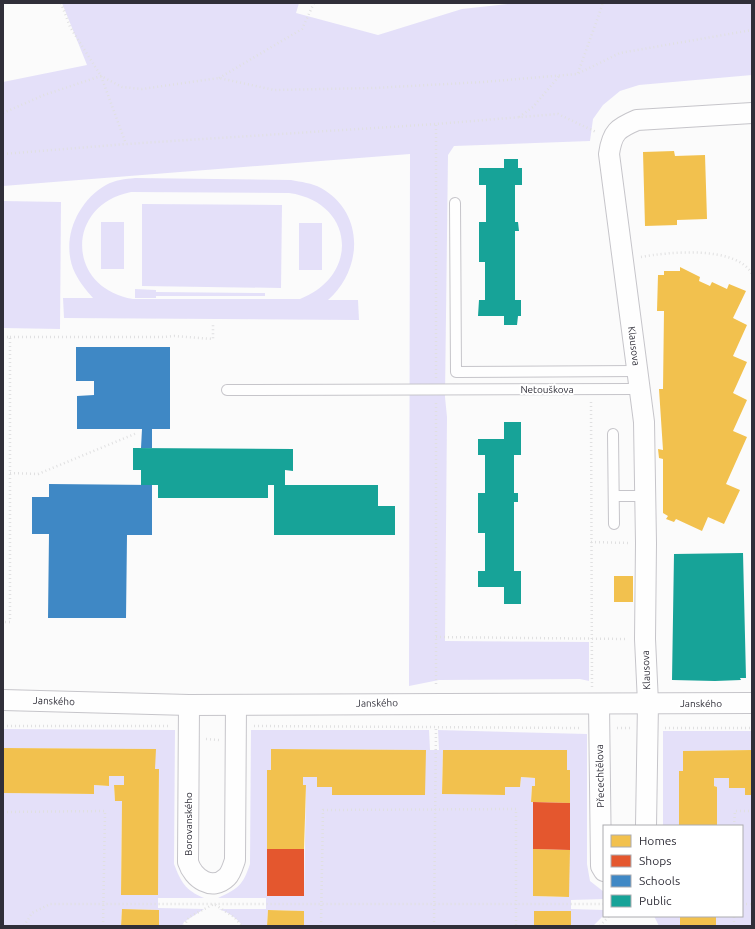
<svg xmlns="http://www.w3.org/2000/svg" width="755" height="929" font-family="Ubuntu,sans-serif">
	<rect width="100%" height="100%" fill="#fbfbfb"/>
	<!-- green -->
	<g fill="#e4e0f9" fill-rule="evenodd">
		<polygon points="62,3 299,3 296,13 378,35 462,9 518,3 752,3 752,75 639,85 620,91 603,105 593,119 590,141 454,146 448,155 445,397 447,417 445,641 589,642 589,681 580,679 439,680 409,686 410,154 3,186 3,82 87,65"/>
		<path d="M135,178L291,180C301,182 312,183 321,188C365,213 363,269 328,300H358L359,320L64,318L63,298H93C86,290 80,283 75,273C60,242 76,202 106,185C115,180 125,179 135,178ZM131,192L289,193C354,202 361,275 300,299H133C66,288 65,205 131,192Z"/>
		<polygon points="3,201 61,202 60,329 3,328"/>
		<polygon points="142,204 282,205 281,288 142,286"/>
		<rect x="101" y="222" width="23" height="47"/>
		<rect x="299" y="223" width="23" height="47"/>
		<polygon points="135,289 156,290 156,292 265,293 265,296 156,296 156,298 135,298"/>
		<path d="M3,729L175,730L174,864C181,882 185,890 204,898H158V908L204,909L184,922L182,926H159L158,910L122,909L121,926H3V793L94,794V785L109,786V776H124V785H114L115,801H122L121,895H158L159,770L155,769V749L3,748Z"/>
		<path d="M251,730H429L430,750H439L438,730L587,734V864L590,881L604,892V899L571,900V909L604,910V915L593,926H571V911H534V926H304V911L268,910L267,926H242C238,918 227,912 219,909H266V898H218C238,889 243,885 250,864ZM271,749L425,750V795H332V787H317V777H303V785L306,786L304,896H267V770H271ZM443,750H567V770H570L569,897L533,896V802H531L532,786H535V778L521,777L520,787H505V795L442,794Z"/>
		<polygon points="663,731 752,731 752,750 683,751 683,771 679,771 679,826 663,826"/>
		<polygon points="714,778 729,778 729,788 745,788 745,795 752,795 752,926 716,926 716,916 742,916 742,826 717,826 716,787 714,786"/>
		<polygon points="654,916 680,916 680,926 659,926"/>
	</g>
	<!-- homes -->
	<g fill="#f2c14e">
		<polygon points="674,151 675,156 705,155 707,219 677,220 677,225 645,226 643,152"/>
		<polygon points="680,267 700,277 699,281 710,286 712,282 727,289 729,284 746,291 733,318 747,325 733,356 747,362 733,393 747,400 733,431 747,437 726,484 740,490 724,524 708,517 702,531 676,519 674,522 666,519 668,516 663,513 663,459 659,458 658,449 663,450 659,389 663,389 664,311 657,311 658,275 664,275 664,271 680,271"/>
		<rect x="614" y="576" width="19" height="26"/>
		<polygon points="3,748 156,749 155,769 159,769 158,895 121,895 122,801 115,801 114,785 124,785 124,776 109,776 109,786 94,785 94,794 3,793"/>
		<polygon points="271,749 426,750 425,795 332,795 332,787 317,787 317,777 303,777 303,785 306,785 304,849 267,849 267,770 271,770"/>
		<polygon points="443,750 567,750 567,770 570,770 570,803 531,802 532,786 535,786 535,778 521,777 520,787 505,787 505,795 442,794"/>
		<polygon points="752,750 752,795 745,795 745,788 729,788 729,778 714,778 714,786 717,787 717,826 679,826 679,771 683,771 683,751"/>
		<polygon points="533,849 570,850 569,897 533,896"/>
		<polygon points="122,909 159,910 159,926 121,926"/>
		<polygon points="268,910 304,911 304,926 267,926"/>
		<rect x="534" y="911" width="37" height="15"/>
		<rect x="680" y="916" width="36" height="10"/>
	</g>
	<!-- shops -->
	<g fill="#e4572e">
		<polygon points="533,802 570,803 570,850 533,849"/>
		<rect x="267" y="849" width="37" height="47"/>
	</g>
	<!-- schools -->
	<g fill="#3f88c5">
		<polygon points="76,347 170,347 170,429 152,429 152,448 141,448 142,429 77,429 77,396 94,395 94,381 76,381"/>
		<polygon points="49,484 152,485 152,535 127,535 126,618 48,618 49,534 32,534 32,497 49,497"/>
	</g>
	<!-- public -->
	<g fill="#17a398">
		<polygon points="504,159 518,159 518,168 522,168 522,185 515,185 515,222 518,222 519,231 515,231 515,300 521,300 521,316 518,316 517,325 504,325 504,316 478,316 479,300 485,300 485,262 479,262 479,222 486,222 486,185 479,185 479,168 504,168"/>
		<polygon points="504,422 521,422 521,455 514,455 514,493 518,493 518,502 514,502 514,571 521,571 521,604 504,604 504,587 478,587 478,571 485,571 485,533 478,533 478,493 485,493 485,455 478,455 478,439 504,439"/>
		<polygon points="133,448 293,449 293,471 285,470 285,485 378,485 378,506 395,506 395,535 274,535 274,485 268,485 268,498 158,498 158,485 141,485 141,470 133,470"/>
		<polygon points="743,553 746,678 740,678 741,680 715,681 672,680 674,554"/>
	</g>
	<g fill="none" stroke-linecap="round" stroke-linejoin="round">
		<defs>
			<g id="lane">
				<polyline points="455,203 456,372 637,371"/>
				<polyline points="227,390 640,389"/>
				<polyline points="613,434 614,524"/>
				<polyline points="614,496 646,496"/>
			</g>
			<g id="street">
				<polyline points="3,700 189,705 752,703"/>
				<polyline points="599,704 601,866 604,871"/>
				<path d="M189,705L188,862C193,878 212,892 227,877C231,873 233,866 235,860L236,705"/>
				<path d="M646,826L648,703L645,639L646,543L644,422L609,154C612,132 618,128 637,120L752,113"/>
			</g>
		</defs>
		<!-- lane casing -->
		<use href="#lane" stroke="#c6c5ca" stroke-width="12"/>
		<!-- street casing -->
		<use href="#street" stroke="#c6c5ca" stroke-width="22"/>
		<!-- path -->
		<g stroke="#e0e0e1" stroke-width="2.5" stroke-dasharray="1 3" stroke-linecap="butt">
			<polyline points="61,3 70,27 101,76 126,144"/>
			<polyline points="578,73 603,3"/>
			<polyline points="219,78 302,29 314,3"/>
			<polyline points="3,113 44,95 101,76 122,87 142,89 219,78 274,90 374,88 483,82 577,74 620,53 752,30"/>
			<polyline points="519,117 533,107 560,75"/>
			<polyline points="3,154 126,144 436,124 558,114 596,132"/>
			<path d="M641,257C668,252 736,245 752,274"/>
			<polyline points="3,337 10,337 10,622 3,622"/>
			<polyline points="10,337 164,337 174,336 213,339 213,323"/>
			<polyline points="436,378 436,124"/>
			<polyline points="591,402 592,687"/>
			<polyline points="436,403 436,686"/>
			<polyline points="10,473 38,474 137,433"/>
			<polyline points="591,542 629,543"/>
			<polyline points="436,637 627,639"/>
			<polyline points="3,726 171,726"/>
			<polyline points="254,726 581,728"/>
			<polyline points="617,728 630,728"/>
			<polyline points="665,728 752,728"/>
			<polyline points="206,739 219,740"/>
			<polyline points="3,812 105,811 103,926"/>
			<polyline points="734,826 735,811 752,811"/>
			<polyline points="742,904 752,904"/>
			<polyline points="24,926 32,913 50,904 604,904"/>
			<polyline points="184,926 189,917 214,904 234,917 242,926"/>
			<polyline points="321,926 323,810 516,809 516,926"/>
			<polyline points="434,926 436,727"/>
			<polyline points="600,926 609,916"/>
			<polyline points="734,926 734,916"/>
		</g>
		<!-- lane -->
		<use href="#lane" stroke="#fefefe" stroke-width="10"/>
		<!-- street -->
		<use href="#street" stroke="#fefefe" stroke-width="20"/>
	</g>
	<g text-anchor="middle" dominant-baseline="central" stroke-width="4" stroke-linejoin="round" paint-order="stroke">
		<!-- street labels -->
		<g font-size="10" fill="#302f39" stroke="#fff">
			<text transform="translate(634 346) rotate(83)">Klausova</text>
			<text x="547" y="389">Netouškova</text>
			<text transform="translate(646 670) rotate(-92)">Klausova</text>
			<text transform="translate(54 701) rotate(2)">Janského</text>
			<text transform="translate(377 703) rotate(-1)">Janského</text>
			<text x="701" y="703">Janského</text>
			<text transform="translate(600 776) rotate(-91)">Přecechtělova</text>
			<text transform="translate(188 824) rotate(-90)">Borovanského</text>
		</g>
	</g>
	<!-- border -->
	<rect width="755" height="929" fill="none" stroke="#302f39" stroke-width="8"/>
	<!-- legend -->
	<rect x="603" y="825" width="140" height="92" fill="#ffffff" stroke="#acacb0"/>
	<rect x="611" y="835" width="20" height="12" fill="#f2c14e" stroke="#acacb0"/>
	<text x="639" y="845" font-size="12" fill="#302f39">Homes</text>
	<rect x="611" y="855" width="20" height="12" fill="#e4572e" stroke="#acacb0"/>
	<text x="639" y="865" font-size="12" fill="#302f39">Shops</text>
	<rect x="611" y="875" width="20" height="12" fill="#3f88c5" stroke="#acacb0"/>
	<text x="639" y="885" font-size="12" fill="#302f39">Schools</text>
	<rect x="611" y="895" width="20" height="12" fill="#17a398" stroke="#acacb0"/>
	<text x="639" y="905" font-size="12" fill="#302f39">Public</text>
</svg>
